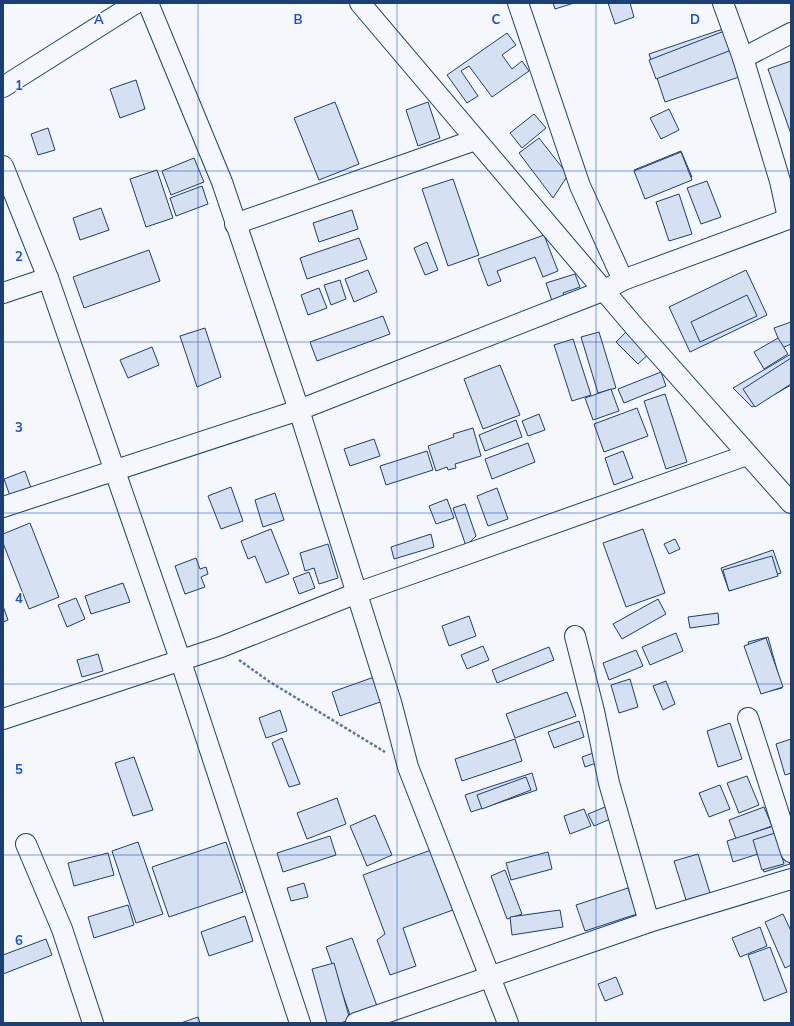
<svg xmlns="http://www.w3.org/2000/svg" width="794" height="1026" font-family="Mulish,sans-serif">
	<rect width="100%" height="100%" fill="#f4f7fb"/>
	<!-- building -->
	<g fill="#d5e0f0" stroke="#1d3f73">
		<polygon points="553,3 574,3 555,9"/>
		<polygon points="608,3 630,3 634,17 615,24"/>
		<polygon points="726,28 742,76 665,102 649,54"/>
		<polygon points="727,30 734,49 656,79 649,60"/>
		<polygon points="507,33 516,45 502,55 512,69 522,61 529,71 492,97 469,66 461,71 478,96 467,103 447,75"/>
		<polygon points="791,61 791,134 768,69"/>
		<polygon points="136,80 145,109 120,118 110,89"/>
		<polygon points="335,102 359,164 319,180 294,118"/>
		<polygon points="428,102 440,138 418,146 406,110"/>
		<polygon points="669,109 679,130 661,139 650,118"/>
		<polygon points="534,114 546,128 522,148 510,133"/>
		<polygon points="48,128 55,150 38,155 31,134"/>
		<polygon points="539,138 568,175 553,198 519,153"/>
		<polygon points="681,151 692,177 645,196 634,170"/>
		<polygon points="681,152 692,180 645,199 634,171"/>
		<polygon points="194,158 204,182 171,195 162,171"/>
		<polygon points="157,170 173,218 146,227 130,179"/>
		<polygon points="453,179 479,255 448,266 422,189"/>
		<polygon points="707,181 721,217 701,224 687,188"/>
		<polygon points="202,186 208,204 176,216 170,198"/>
		<polygon points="679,194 692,234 669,241 656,202"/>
		<polygon points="101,208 109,230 80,240 73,218"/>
		<polygon points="352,210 358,229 319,242 313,223"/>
		<polygon points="544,235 558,271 543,277 535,257 497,271 501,281 488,286 478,259"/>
		<polygon points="359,238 367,259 307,279 300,258"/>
		<polygon points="427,242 438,270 425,275 414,248"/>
		<polygon points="149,250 160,281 84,308 73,277"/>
		<polygon points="368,270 377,292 354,302 345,279"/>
		<polygon points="746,270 767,315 690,352 669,307"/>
		<polygon points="575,274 580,287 563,293 566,303 554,307 546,283"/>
		<polygon points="340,280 346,299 331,305 324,285"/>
		<polygon points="319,288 327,308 308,315 301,295"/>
		<polygon points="747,295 757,316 700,342 691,322"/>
		<polygon points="383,316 390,334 317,361 310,342"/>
		<polygon points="791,322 791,344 782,348 774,328"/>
		<polygon points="631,327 653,350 638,364 616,342"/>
		<polygon points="205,328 221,377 197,387 180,336"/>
		<polygon points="599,332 616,388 598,393 581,337"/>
		<polygon points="778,338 788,354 764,369 754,352"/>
		<polygon points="573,339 591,395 572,401 554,345"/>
		<polygon points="152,347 159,365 128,378 120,360"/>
		<polygon points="791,354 791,385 752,407 733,388"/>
		<polygon points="791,358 791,384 755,407 743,389"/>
		<polygon points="500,365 520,415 483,429 464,379"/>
		<polygon points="661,372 666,386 624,403 618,389"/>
		<polygon points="611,389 619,411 593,420 585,398"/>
		<polygon points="665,394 687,462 666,469 644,401"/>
		<polygon points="637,408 648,436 604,452 594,424"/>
		<polygon points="539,414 545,430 528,436 522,421"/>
		<polygon points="516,420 522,437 485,451 479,435"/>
		<polygon points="473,428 481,456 455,464 456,468 448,470 447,467 436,471 428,446 454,437 453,434"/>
		<polygon points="374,439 380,456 350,466 344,449"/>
		<polygon points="528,443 535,462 492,479 485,459"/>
		<polygon points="427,451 433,470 386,485 380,466"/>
		<polygon points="623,451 633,478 614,485 605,458"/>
		<polygon points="25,471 31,488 10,496 4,479"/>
		<polygon points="231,487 243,521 221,529 208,496"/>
		<polygon points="497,488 508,519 488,526 477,496"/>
		<polygon points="275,493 284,520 263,527 255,500"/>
		<polygon points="447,499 454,518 436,524 429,506"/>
		<polygon points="465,504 476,536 466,546 453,508"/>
		<polygon points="30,523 59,597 29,609 3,543 3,534"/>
		<polygon points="271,529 289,574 266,583 255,556 248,559 241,541"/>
		<polygon points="643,529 665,593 626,607 603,543"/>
		<polygon points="431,534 434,547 394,559 391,547"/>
		<polygon points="675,539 680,549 669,554 664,544"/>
		<polygon points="328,544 338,578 319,584 314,568 305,571 300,553"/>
		<polygon points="773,550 781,573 729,591 721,568"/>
		<polygon points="772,556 778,576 729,591 723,570"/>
		<polygon points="196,558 200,569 206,567 208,574 201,577 205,587 185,594 175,566"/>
		<polygon points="309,572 315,588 299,594 293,578"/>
		<polygon points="123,583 130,602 91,614 85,596"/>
		<polygon points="76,598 85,619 67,627 58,605"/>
		<polygon points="658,599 666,614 622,639 613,624"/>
		<polygon points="3,606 8,620 3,622"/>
		<polygon points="718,613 719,624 690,628 688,617"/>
		<polygon points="469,616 476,636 449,646 442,626"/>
		<polygon points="676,633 683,651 650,665 642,647"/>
		<polygon points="768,637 782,688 762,693 748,642"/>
		<polygon points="766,638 783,687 761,694 744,646"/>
		<polygon points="483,646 489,660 467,669 461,655"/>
		<polygon points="549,647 554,660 497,683 492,670"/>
		<polygon points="636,650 643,666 609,680 603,663"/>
		<polygon points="98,654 103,671 82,677 77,660"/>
		<polygon points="377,676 386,700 340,716 332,692"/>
		<polygon points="630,679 638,707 619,713 611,685"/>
		<polygon points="666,681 675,704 663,710 653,686"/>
		<polygon points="567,692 576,716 515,738 506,714"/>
		<polygon points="280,710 287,731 266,738 259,718"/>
		<polygon points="579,721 584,737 554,748 548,732"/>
		<polygon points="730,723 742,759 718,767 707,731"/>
		<polygon points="282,738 300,784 289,787 272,743"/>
		<polygon points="515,739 522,761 462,781 455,759"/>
		<polygon points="791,739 791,773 785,775 776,744"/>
		<polygon points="593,753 596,763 585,767 582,757"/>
		<polygon points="134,757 153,810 133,816 115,763"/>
		<polygon points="532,773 537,790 471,812 465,795"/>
		<polygon points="747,776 759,805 739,813 727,783"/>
		<polygon points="526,777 531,790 482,809 477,795"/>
		<polygon points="720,785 730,809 709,817 699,793"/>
		<polygon points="337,798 346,824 307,839 297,813"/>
		<polygon points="610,805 615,817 594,826 588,814"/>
		<polygon points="764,807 772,826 736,839 729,820"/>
		<polygon points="584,809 591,826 570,834 564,816"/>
		<polygon points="375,815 392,855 367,866 350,826"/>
		<polygon points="777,825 790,864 764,872 758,854 733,862 727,841"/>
		<polygon points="775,833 784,864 762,870 753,840"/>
		<polygon points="330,836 336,855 283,872 277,853"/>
		<polygon points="138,842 163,914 136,923 112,851"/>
		<polygon points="226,842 243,892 169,917 152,867"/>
		<polygon points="431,850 453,910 403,928 416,966 390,975 377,940 385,934 363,875"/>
		<polygon points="548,852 552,869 511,880 506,863"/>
		<polygon points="108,853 114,875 74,886 68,863"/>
		<polygon points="698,854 710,893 686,900 674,861"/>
		<polygon points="505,870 522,914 507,919 491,876"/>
		<polygon points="304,883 308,897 291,901 287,888"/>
		<polygon points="628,888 637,914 585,931 576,905"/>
		<polygon points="128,905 134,925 94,938 88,917"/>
		<polygon points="560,910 563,927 512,935 510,917"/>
		<polygon points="783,914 791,931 791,965 785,968 765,922"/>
		<polygon points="245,916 253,941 209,956 201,932"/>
		<polygon points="760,927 767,946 740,957 732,938"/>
		<polygon points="352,938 377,1006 350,1015 326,947"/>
		<polygon points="46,939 52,955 3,974 3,955"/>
		<polygon points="770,947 787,992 764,1001 748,955"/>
		<polygon points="334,963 350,1020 340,1023 327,1023 312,969"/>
		<polygon points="616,977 623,994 605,1001 598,984"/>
		<polygon points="198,1017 200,1023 181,1023"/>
	</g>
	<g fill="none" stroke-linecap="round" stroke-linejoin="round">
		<defs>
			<g id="minor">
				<polyline points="148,3 222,182 299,410 391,702 408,767 508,1023"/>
				<polyline points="360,3 634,326 791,503"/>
				<polyline points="518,3 580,186 623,280"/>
				<polyline points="723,3 743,58 780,181 788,218"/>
				<polyline points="743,58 791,33"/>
				<polyline points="3,87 136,3"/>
				<polyline points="3,166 48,278 180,659 300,1023"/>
				<polyline points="235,224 475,140"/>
				<polyline points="3,293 48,278"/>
				<polyline points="3,507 299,410 605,290 623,280 791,218"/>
				<polyline points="575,636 594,711 609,783 649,922"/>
				<polyline points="748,718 791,852"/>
				<polyline points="3,719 221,647 357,593 747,455"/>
				<polyline points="26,844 62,929 93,1023"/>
				<polyline points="356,1023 649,922 791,879"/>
			</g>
		</defs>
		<!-- minor casing -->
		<use href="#minor" stroke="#1d3f73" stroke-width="22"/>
		<!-- path -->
		<polyline stroke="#5e769c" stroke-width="2.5" stroke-dasharray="3 2" stroke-linecap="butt" points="239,660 270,682 385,752"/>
		<!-- minor -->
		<use href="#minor" stroke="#f4f7fb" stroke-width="20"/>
	</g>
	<!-- grid -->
	<path fill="none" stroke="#1d4ed8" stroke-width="1" stroke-opacity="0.55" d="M198,3V1023M397,3V1023M596,3V1023M3,171H791M3,342H791M3,513H791M3,684H791M3,855H791"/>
	<g font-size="13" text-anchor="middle" font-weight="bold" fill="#1d4ed8" stroke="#f4f7fb" stroke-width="3" stroke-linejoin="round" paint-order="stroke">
		<text x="99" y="24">A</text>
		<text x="298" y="24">B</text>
		<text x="496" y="24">C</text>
		<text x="695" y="24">D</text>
		<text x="19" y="90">1</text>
		<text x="19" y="261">2</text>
		<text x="19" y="432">3</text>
		<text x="19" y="603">4</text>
		<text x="19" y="774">5</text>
		<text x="19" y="945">6</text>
	</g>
	<!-- border -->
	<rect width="794" height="1026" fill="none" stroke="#1d3f73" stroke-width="8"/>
</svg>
